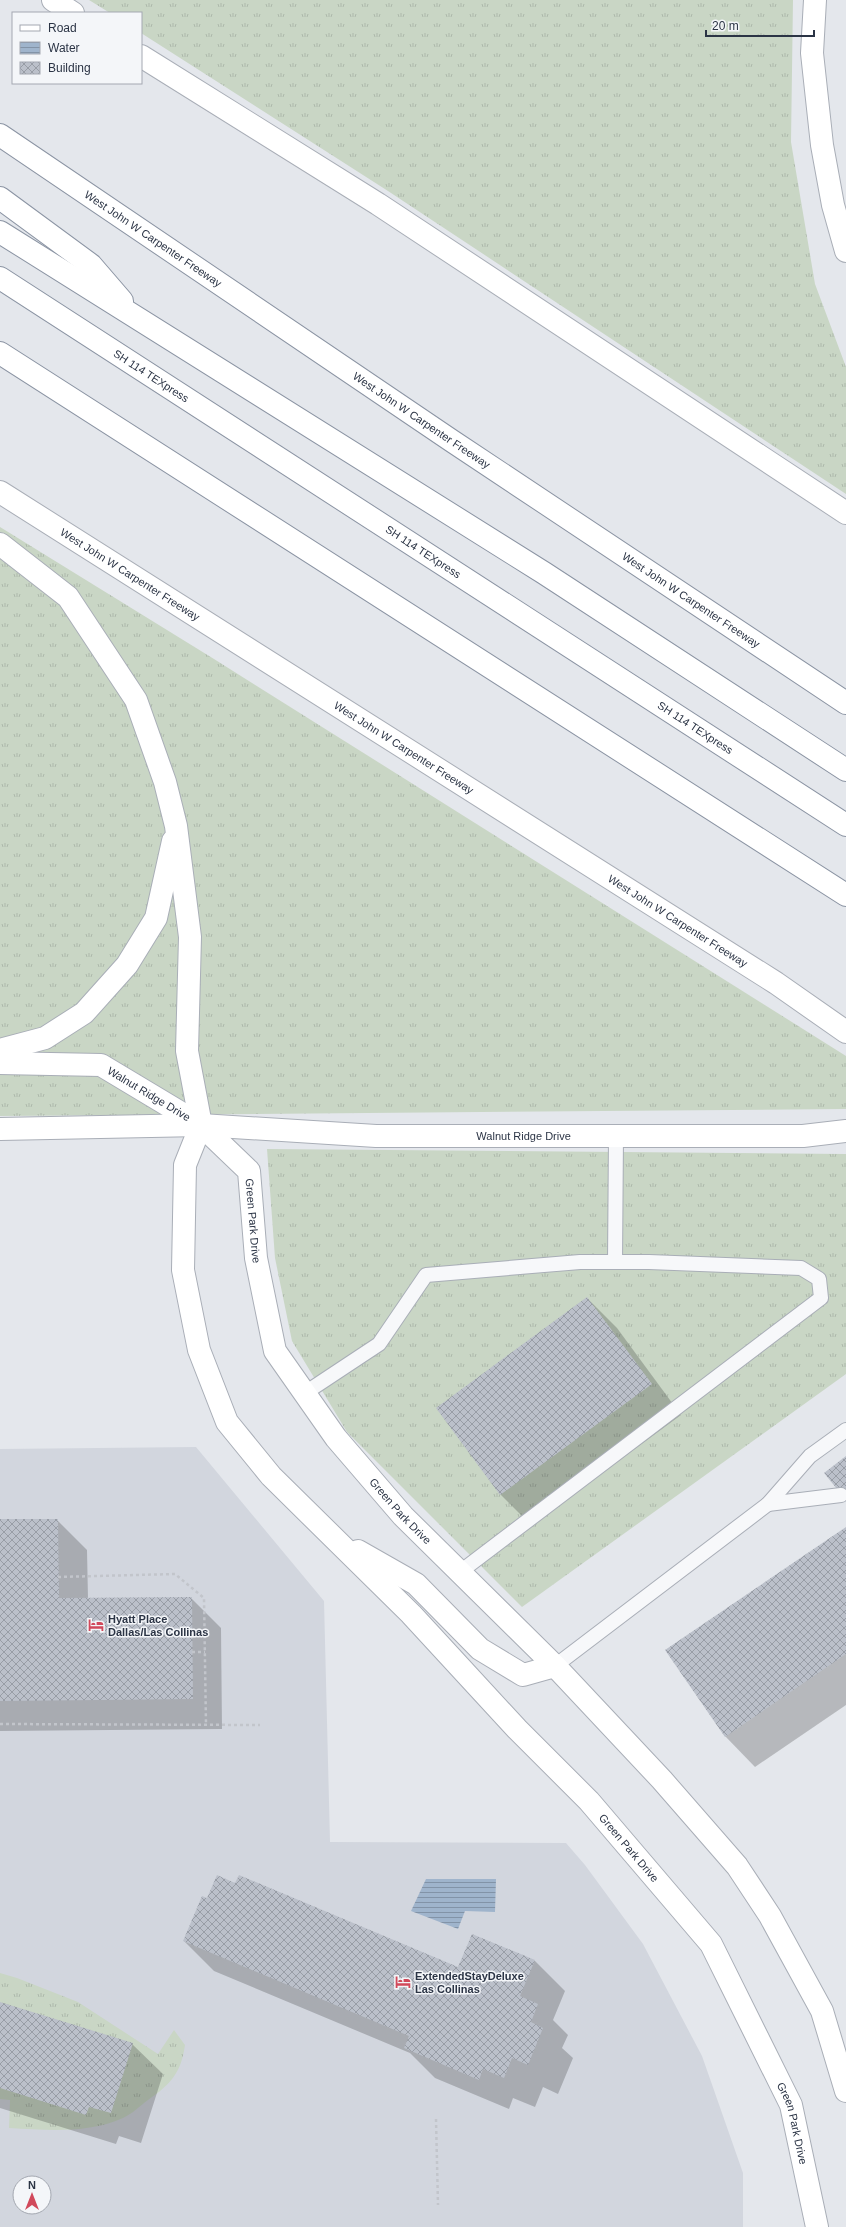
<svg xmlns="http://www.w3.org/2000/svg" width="846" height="2227" font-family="Helvetica,sans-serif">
	<defs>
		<pattern id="grass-tufts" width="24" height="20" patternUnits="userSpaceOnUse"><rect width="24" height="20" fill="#c9d6c5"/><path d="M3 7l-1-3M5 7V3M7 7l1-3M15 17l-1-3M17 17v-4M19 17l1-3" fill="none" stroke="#adb8ab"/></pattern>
		<pattern id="water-rules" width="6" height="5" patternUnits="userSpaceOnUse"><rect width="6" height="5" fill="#9fb4cc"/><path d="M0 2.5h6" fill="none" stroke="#8293a7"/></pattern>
		<pattern id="building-cross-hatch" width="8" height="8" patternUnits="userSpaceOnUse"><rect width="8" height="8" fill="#bbc0ca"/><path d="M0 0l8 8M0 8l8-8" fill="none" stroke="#989da6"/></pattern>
	</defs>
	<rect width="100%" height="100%" fill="#e4e7ec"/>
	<!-- built -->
	<path fill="#d2d6de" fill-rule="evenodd" d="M196,1447L324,1601L330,1842L566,1843L585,1865L643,1944L702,2056L743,2173V2227H0V1449ZM20,2183H44V2207H20Z"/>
	<!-- grass -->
	<g fill="url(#grass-tufts)">
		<polygon points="89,0 793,0 791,142 815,284 846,367 846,494 388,191 141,33 141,13 110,13"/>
		<polygon points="0,527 214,659 846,1056 846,1109 0,1116"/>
		<polygon points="267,1149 846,1154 846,1374 522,1607 347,1432 292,1341 275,1258"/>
		<path d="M0,1973L17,1978L78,2002L158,2054L174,2030L185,2045C181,2073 171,2084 148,2100C140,2106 132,2114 123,2118C87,2134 47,2130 9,2128L10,2100L0,2099Z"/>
	</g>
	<!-- water -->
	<polygon fill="url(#water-rules)" points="426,1879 496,1879 495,1912 465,1911 458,1929 411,1911"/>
	<!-- shadow -->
	<g fill="#0003">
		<polygon points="587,1298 617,1328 681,1415 531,1525 501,1495 437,1408"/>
		<polygon points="0,1520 57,1520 87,1550 88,1599 191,1598 221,1628 222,1729 0,1731"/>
		<polygon points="846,1528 846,1705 755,1767 725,1736"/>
		<polygon points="236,1884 459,1968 473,1935 535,1961 565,1991 553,2020 568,2035 562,2048 573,2058 558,2094 543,2087 535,2107 513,2098 509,2109 435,2078 410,2053 214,1971 184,1941 208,1900"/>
		<polygon points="0,2003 132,2044 163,2074 141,2143 119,2136 116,2144 0,2108"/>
	</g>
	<!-- building -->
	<g fill="url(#building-cross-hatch)">
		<polygon points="587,1297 652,1384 500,1495 436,1408"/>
		<polygon points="846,1456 846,1500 824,1473"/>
		<polygon points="0,1519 58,1519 59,1598 192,1597 193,1699 0,1701"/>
		<polygon points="846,1527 846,1654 725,1737 665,1650"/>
		<polygon points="217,1875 235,1883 239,1875 458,1967 472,1934 535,1960 520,1996 538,2004 531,2022 543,2028 528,2065 512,2058 504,2078 483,2069 479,2080 404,2048 409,2036 183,1941 202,1896 207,1898"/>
		<polygon points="0,2002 133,2043 111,2113 89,2107 86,2115 0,2088"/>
	</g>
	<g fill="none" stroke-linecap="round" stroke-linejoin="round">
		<defs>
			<g id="lane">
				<polyline points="615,1262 616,1136"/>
				<polyline points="305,1393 379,1344 426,1275 580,1262 649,1262 801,1268 819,1279 821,1298 460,1572"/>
				<polyline points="768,1504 841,1495"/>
				<polyline points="555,1666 768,1504 810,1456 846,1430"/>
			</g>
			<g id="secondary">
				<polyline points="53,0 73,13"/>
				<polyline points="815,0 812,53 822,145 833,205 846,251"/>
				<polyline points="141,56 378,204 846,513"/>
				<path id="s1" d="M0,492L776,983L846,1032"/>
				<polyline points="0,544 68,597 136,700 165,782 176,826 190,937 187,1051 201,1125"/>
				<polyline points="0,1050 45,1038 84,1013 127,965 156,918 173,841"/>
				<path id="s2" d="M0,1063L101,1065L201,1125L249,1171L256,1258L275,1351L336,1438L403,1516L555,1666L662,1780L737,1866L770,1916L822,2011L846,2091"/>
				<path id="s3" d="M201,1125L185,1165L183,1270L199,1350L227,1422L271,1476L411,1614L517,1729L589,1801L711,1944L791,2105L817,2227"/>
				<path id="s4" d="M0,1129L201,1125L376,1136H803L846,1131"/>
				<polyline points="358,1551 416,1584 480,1649 523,1675 555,1666"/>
			</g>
			<g id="highway">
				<path id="s5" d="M0,135L452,441L846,703"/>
				<polyline points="0,198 91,265 122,301"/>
				<polyline points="0,232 544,573 846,770"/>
				<path id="s6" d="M0,278L846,825"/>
				<polyline points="0,353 846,895"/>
			</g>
		</defs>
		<!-- lane casing -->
		<use href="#lane" stroke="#a9aeb7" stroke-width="16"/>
		<!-- secondary casing -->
		<use href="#secondary" stroke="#a9aeb7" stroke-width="24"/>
		<!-- highway casing -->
		<use href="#highway" stroke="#8b94a3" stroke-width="24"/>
		<!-- path -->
		<g stroke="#c2c5cb" stroke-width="2.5" stroke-dasharray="3 3" stroke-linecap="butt">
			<polyline points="58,1577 175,1574 204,1598 206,1725"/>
			<polyline points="192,1652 205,1652"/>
			<polyline points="0,1724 260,1725"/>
			<polyline points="436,2119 438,2205"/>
		</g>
		<!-- lane -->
		<use href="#lane" stroke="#f7f8fa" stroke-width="14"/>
		<!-- secondary -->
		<use href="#secondary" stroke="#fff" stroke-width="22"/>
		<!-- highway -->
		<use href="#highway" stroke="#fff" stroke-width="22"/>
	</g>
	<!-- icons -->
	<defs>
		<symbol id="hotel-bare" viewBox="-9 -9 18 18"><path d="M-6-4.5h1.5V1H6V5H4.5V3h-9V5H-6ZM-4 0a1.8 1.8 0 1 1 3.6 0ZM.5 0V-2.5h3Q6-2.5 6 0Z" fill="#d1495b" stroke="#f4f6f9" stroke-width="2.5" paint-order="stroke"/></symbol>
	</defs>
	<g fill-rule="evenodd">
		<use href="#hotel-bare" x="85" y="1614" width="22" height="22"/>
		<use href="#hotel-bare" x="392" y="1971" width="22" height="22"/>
	</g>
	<g text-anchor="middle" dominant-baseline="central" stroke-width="3" stroke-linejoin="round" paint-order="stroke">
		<!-- street labels -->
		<g font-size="11" fill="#2b3445" stroke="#f4f6f9">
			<text stroke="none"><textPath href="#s5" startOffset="185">West John W Carpenter Freeway</textPath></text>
			<text stroke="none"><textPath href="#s6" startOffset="180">SH 114 TEXpress</textPath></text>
			<text stroke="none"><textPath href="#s5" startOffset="509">West John W Carpenter Freeway</textPath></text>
			<text stroke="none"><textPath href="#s6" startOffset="504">SH 114 TEXpress</textPath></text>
			<text stroke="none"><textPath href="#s1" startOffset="154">West John W Carpenter Freeway</textPath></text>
			<text stroke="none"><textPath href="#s5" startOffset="833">West John W Carpenter Freeway</textPath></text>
			<text stroke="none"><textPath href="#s6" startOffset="828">SH 114 TEXpress</textPath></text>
			<text stroke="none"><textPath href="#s1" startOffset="478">West John W Carpenter Freeway</textPath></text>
			<text stroke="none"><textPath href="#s1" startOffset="802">West John W Carpenter Freeway</textPath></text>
			<text stroke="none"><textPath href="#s2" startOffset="157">Walnut Ridge Drive</textPath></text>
			<text stroke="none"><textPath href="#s4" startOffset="524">Walnut Ridge Drive</textPath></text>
			<text stroke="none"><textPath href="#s2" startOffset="334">Green Park Drive</textPath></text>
			<text stroke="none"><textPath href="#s2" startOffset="670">Green Park Drive</textPath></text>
			<text stroke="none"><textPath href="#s3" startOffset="893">Green Park Drive</textPath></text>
			<text stroke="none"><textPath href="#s3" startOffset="1217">Green Park Drive</textPath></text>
		</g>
		<!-- poi labels -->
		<g font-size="11" font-weight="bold" fill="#2b3445" stroke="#f4f6f9" text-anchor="start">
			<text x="108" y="1619">Hyatt Place<tspan x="108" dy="13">Dallas/Las Collinas</tspan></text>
			<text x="415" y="1976">ExtendedStayDeluxe<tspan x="415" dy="13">Las Collinas</tspan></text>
		</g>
	</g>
	<!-- legend -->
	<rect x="12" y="12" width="130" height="72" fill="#f4f6f9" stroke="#a4a8b1"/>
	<rect x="20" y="25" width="20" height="6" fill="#ffffff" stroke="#a4a8b1"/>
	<text x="48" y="32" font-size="12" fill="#2b3445">Road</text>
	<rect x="20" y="42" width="20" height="12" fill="url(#water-rules)" stroke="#a4a8b1"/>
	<text x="48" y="52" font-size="12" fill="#2b3445">Water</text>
	<rect x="20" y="62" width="20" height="12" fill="url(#building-cross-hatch)" stroke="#a4a8b1"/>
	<text x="48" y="72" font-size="12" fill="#2b3445">Building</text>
	<!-- north arrow -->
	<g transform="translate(32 2195)"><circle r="19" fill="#f4f6f9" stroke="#a4a8b1"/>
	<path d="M0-3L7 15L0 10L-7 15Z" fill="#d1495b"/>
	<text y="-6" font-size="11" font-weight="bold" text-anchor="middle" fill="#2b3445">N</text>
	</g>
	<!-- scale -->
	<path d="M706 30v6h108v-6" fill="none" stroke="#2b3445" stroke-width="2"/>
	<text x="712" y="30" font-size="12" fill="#2b3445" stroke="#f4f6f9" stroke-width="3" paint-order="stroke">20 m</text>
</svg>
